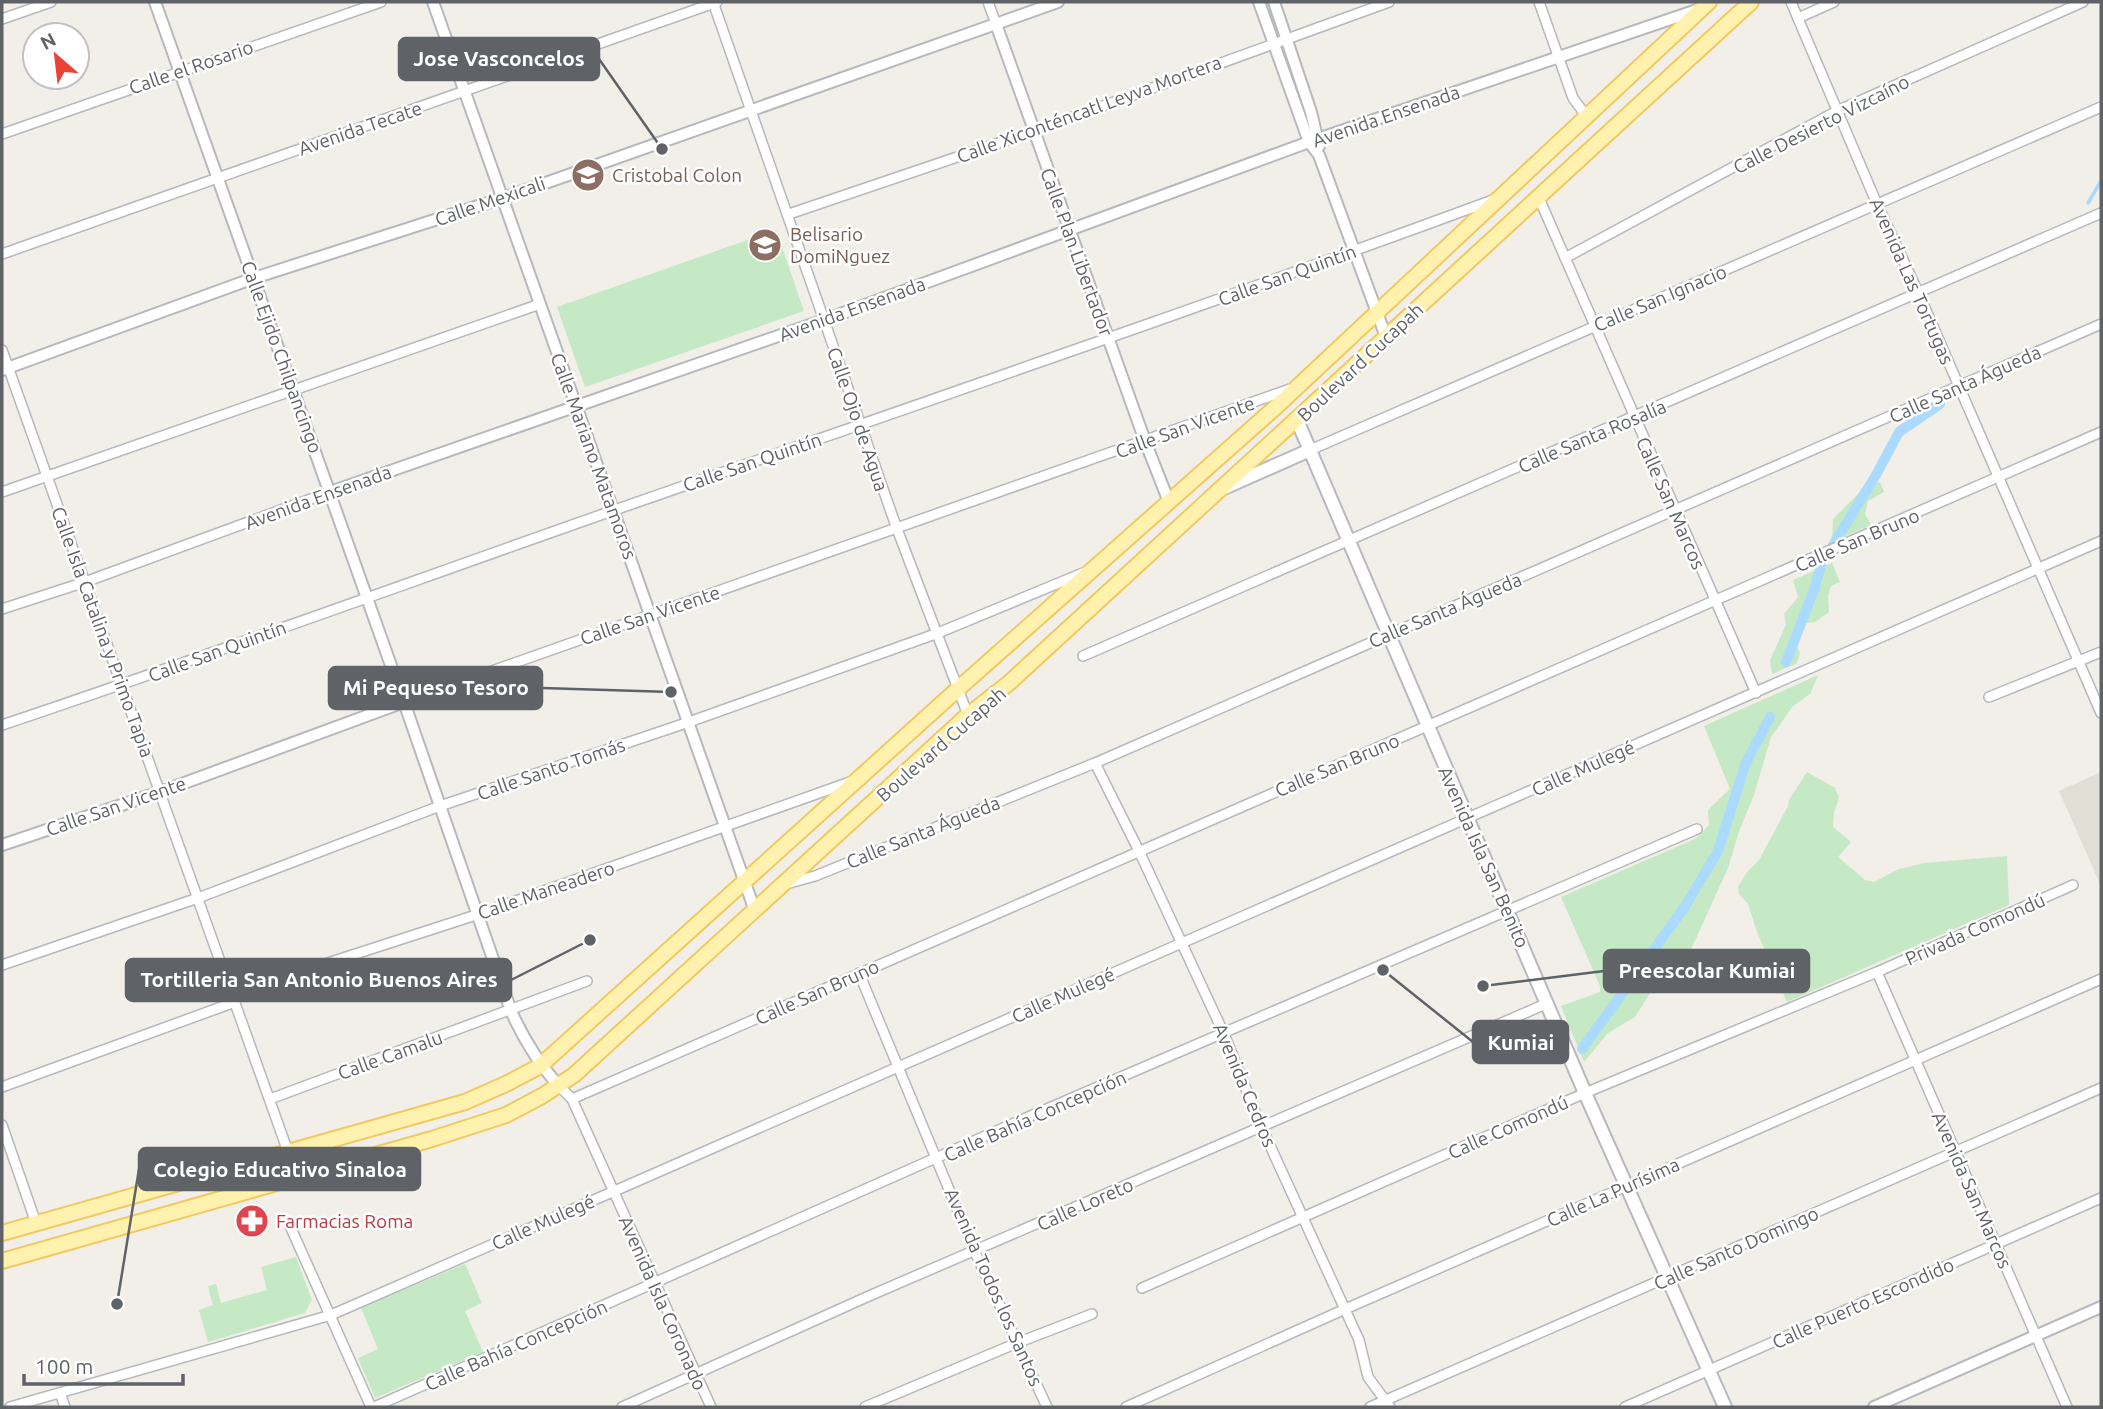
<svg xmlns="http://www.w3.org/2000/svg" width="2103" height="1409" font-family="Ubuntu,sans-serif">
	<rect width="100%" height="100%" fill="#f1efe8"/>
	<!-- education -->
	<polygon fill="#e1ded6" points="2101,772 2101,886 2059,791"/>
	<!-- green -->
	<g fill="#c5e8c5">
		<polygon points="776,230 804,311 585,387 557,307"/>
		<polygon points="1880,482 1884,492 1868,501 1865,514 1871,525 1832,542 1833,519 1865,487"/>
		<polygon points="1832,563 1840,582 1831,586 1828,596 1829,612 1815,622 1806,623 1797,645 1800,654 1796,664 1772,674 1770,660 1786,625 1784,614 1798,597 1793,580"/>
		<polygon points="1818,675 1810,694 1793,706 1771,737 1754,795 1739,831 1728,868 1687,958 1654,987 1635,1017 1608,1033 1584,1062 1561,1006 1600,992 1600,986 1561,897 1695,839 1709,825 1708,810 1730,789 1704,726"/>
		<polygon points="1807,772 1835,788 1839,798 1834,812 1833,827 1851,842 1838,857 1865,880 1874,882 1899,869 1924,863 2007,856 2009,905 1787,1002 1757,932 1748,904 1739,894 1738,887 1747,872 1759,860 1788,806 1789,800"/>
		<polygon points="296,1257 312,1300 305,1313 208,1342 199,1310 213,1305 208,1286 216,1284 221,1303 267,1290 261,1267"/>
		<polygon points="465,1264 482,1303 465,1311 483,1352 375,1398 358,1358 378,1349 361,1308"/>
	</g>
	<g fill="none" stroke-linecap="round" stroke-linejoin="round">
		<!-- stream -->
		<polyline stroke="#aadaff" stroke-width="3.5" points="2088,203 2101,181"/>
		<!-- canal -->
		<g stroke="#aadaff" stroke-width="10">
			<polyline points="1833,545 1876,475 1899,432 1940,404"/>
			<polyline points="1786,662 1814,590 1821,565"/>
			<polyline points="1582,1049 1684,908 1718,851 1745,765 1770,717"/>
		</g>
		<defs>
			<g id="minor">
				<polyline points="713,2 897,529 968,715"/>
				<polyline points="988,2 996,24"/>
				<polyline points="1539,2 1573,98 1587,117"/>
				<polyline points="1791,2 1877,204 1918,292 2101,713"/>
				<polyline points="1798,18 1834,2"/>
				<polyline points="2,19 51,2"/>
				<polyline points="2,134 381,2"/>
				<polyline points="1538,196 1756,693"/>
				<polyline points="789,214 1034,131 1389,2"/>
				<polyline points="2,254 717,2"/>
				<polyline points="1565,258 1837,111 2083,2"/>
				<polyline points="2,350 297,1177"/>
				<polyline points="1310,450 2101,107"/>
				<polyline points="2,492 540,304"/>
				<polyline points="2,609 85,582 330,492"/>
				<polyline points="1083,656 2101,213"/>
				<polyline points="1989,697 2101,652"/>
				<polyline points="404,702 1290,389"/>
				<path d="M2,725C205,657 407,583 609,512C904,409 1200,308 1493,200"/>
				<polyline points="1095,763 1139,851 1224,1034 1261,1126 1359,1340 1368,1377 1390,1407"/>
				<polyline points="786,884 815,876 1095,763 2101,324"/>
				<polyline points="2,965 198,898 440,806 689,722 938,633 1083,573"/>
				<polyline points="1877,972 2067,1407"/>
				<polyline points="859,973 975,1252 1047,1407"/>
				<polyline points="232,994 479,914 850,782"/>
				<polyline points="559,1086 572,1099 711,1407"/>
				<polyline points="2,1087 235,1002"/>
				<polyline points="270,1099 587,981"/>
				<polyline points="572,1099 2101,432"/>
				<polyline points="2,1125 36,1223"/>
				<polyline points="290,1226 371,1407"/>
				<polyline points="1142,1288 1585,1093 1877,972 2073,885"/>
				<polyline points="60,1393 65,1407"/>
				<polyline points="10,1407 331,1315 2101,541"/>
				<polyline points="374,1407 1035,1114 1697,829"/>
				<polyline points="622,1407 869,1296 1548,1003"/>
				<polyline points="865,1407 1017,1343 1092,1314"/>
				<polyline points="1126,1407 1343,1310 2101,979"/>
				<polyline points="1370,1407 2101,1088"/>
				<polyline points="1625,1407 2101,1198"/>
			</g>
			<g id="tertiary">
				<path d="M155,2L404,702L511,1011C524,1040 538,1063 559,1086"/>
				<polyline points="433,2 755,911"/>
				<polyline points="1259,2 1309,142 1319,155 1386,337"/>
				<polyline points="1274,2 1311,112 1319,146"/>
				<polyline points="996,24 1145,441 1169,502"/>
				<polyline points="2,370 254,278 503,198 1058,2"/>
				<polyline points="330,492 824,320 1309,142 1700,9"/>
				<polyline points="2,845 160,792 404,702"/>
				<polyline points="1874,1407 2101,1307"/>
			</g>
			<g id="secondary">
				<polyline points="1297,420 1585,1093 1725,1407"/>
				<polyline points="1224,488 1310,450"/>
			</g>
			<g id="primary">
				<polyline points="2,1233 465,1102 506,1084 540,1066 959,688 1277,406 1709,2"/>
				<polyline points="2,1261 432,1139 506,1115 542,1096 574,1075 968,715 1009,683 1751,2"/>
			</g>
		</defs>
		<!-- minor casing -->
		<use href="#minor" stroke="#b5b8bc" stroke-width="12"/>
		<!-- tertiary casing -->
		<use href="#tertiary" stroke="#b5b8bc" stroke-width="14"/>
		<!-- secondary casing -->
		<use href="#secondary" stroke="#b6babf" stroke-width="16"/>
		<!-- primary casing -->
		<use href="#primary" stroke="#f2c960" stroke-width="18"/>
		<!-- minor -->
		<use href="#minor" stroke="#fff" stroke-width="9"/>
		<!-- tertiary -->
		<use href="#tertiary" stroke="#fff" stroke-width="10"/>
		<!-- secondary -->
		<use href="#secondary" stroke="#fff" stroke-width="12"/>
		<!-- primary -->
		<use href="#primary" stroke="#fff2af" stroke-width="14"/>
	</g>
	<!-- icons -->
	<defs>
		<symbol id="school-disc" viewBox="-11 -11 22 22"><circle r="9.5" fill="#8d6e63" stroke="#fff"/><path d="M0-5L7-2L0 1L-7-2ZM-4 1L0 2.5L4 1V4Q0 6-4 4Z" fill="#fff"/></symbol>
		<symbol id="pharmacy-disc" viewBox="-11 -11 22 22"><circle r="9.5" fill="#e0444e" stroke="#fff"/><path d="M-2-6h4v4h4v4h-4v4h-4v-4h-4v-4h4Z" fill="#fff"/></symbol>
	</defs>
	<g fill-rule="evenodd">
		<use href="#school-disc" x="569" y="156" width="38" height="38"/>
		<use href="#school-disc" x="746" y="226" width="38" height="38"/>
		<use href="#pharmacy-disc" x="233" y="1202" width="38" height="38"/>
	</g>
	<g text-anchor="middle" dominant-baseline="central" stroke-width="5" stroke-linejoin="round" paint-order="stroke">
		<!-- street labels -->
		<g font-size="19" fill="#5f6368" stroke="#fff">
			<text transform="translate(191 67) rotate(-19)">Calle el Rosario</text>
			<text transform="translate(1089 109) rotate(-20)">Calle Xiconténcatl Leyva Mortera</text>
			<text transform="translate(1386 116) rotate(-19)">Avenida Ensenada</text>
			<text transform="translate(1821 124) rotate(-27)">Calle Desierto Vizcaíno</text>
			<text transform="translate(360 128) rotate(-19)">Avenida Tecate</text>
			<text transform="translate(490 201) rotate(-19)">Calle Mexicali</text>
			<text transform="translate(1077 252) rotate(70)">Calle Plan Libertador</text>
			<text transform="translate(1287 275) rotate(-20)">Calle San Quintín</text>
			<text transform="translate(1912 281) rotate(66)">Avenida Las Tortugas</text>
			<text transform="translate(1660 298) rotate(-23)">Calle San Ignacio</text>
			<text transform="translate(852 309) rotate(-20)">Avenida Ensenada</text>
			<text transform="translate(282 357) rotate(70)">Calle Ejido Chilpancingo</text>
			<text transform="translate(1360 362) rotate(-43)">Boulevard Cucapah</text>
			<text transform="translate(1965 384) rotate(-24)">Calle Santa Águeda</text>
			<text transform="translate(858 419) rotate(71)">Calle Ojo de Agua</text>
			<text transform="translate(1185 427) rotate(-20)">Calle San Vicente</text>
			<text transform="translate(1592 436) rotate(-23)">Calle Santa Rosalía</text>
			<text transform="translate(594 456) rotate(70)">Calle Mariano Matamoros</text>
			<text transform="translate(752 462) rotate(-19)">Calle San Quintín</text>
			<text transform="translate(318 497) rotate(-20)">Avenida Ensenada</text>
			<text transform="translate(1671 503) rotate(66)">Calle San Marcos</text>
			<text transform="translate(1857 540) rotate(-23)">Calle San Bruno</text>
			<text transform="translate(1445 610) rotate(-23)">Calle Santa Águeda</text>
			<text transform="translate(650 615) rotate(-19)">Calle San Vicente</text>
			<text transform="translate(103 632) rotate(70)">Calle Isla Catalina y Primo Tapia</text>
			<text transform="translate(217 651) rotate(-20)">Calle San Quintín</text>
			<text transform="translate(941 744) rotate(-41)">Boulevard Cucapah</text>
			<text transform="translate(1337 765) rotate(-23)">Calle San Bruno</text>
			<text transform="translate(1583 768) rotate(-24)">Calle Mulegé</text>
			<text transform="translate(551 769) rotate(-19)">Calle Santo Tomás</text>
			<text transform="translate(116 806) rotate(-19)">Calle San Vicente</text>
			<text transform="translate(923 832) rotate(-22)">Calle Santa Águeda</text>
			<text transform="translate(1484 857) rotate(66)">Avenida Isla San Benito</text>
			<text transform="translate(546 890) rotate(-19)">Calle Maneadero</text>
			<text transform="translate(1975 929) rotate(-24)">Privada Comondú</text>
			<text transform="translate(817 992) rotate(-24)">Calle San Bruno</text>
			<text transform="translate(1063 995) rotate(-24)">Calle Mulegé</text>
			<text transform="translate(390 1055) rotate(-20)">Calle Camalu</text>
			<text transform="translate(1245 1085) rotate(67)">Avenida Cedros</text>
			<text transform="translate(1035 1116) rotate(-24)">Calle Bahía Concepción</text>
			<text transform="translate(1508 1127) rotate(-24)">Calle Comondú</text>
			<text transform="translate(1972 1190) rotate(66)">Avenida San Marcos</text>
			<text transform="translate(1613 1192) rotate(-24)">Calle La Purísima</text>
			<text transform="translate(1085 1204) rotate(-24)">Calle Loreto</text>
			<text transform="translate(543 1222) rotate(-24)">Calle Mulegé</text>
			<text transform="translate(1736 1248) rotate(-24)">Calle Santo Domingo</text>
			<text transform="translate(994 1287) rotate(66)">Avenida Todos los Santos</text>
			<text transform="translate(663 1303) rotate(66)">Avenida Isla Coronado</text>
			<text transform="translate(1863 1303) rotate(-24)">Calle Puerto Escondido</text>
			<text transform="translate(516 1345) rotate(-24)">Calle Bahía Concepción</text>
		</g>
		<!-- education labels -->
		<g font-size="19" fill="#785e54" stroke="#fff" text-anchor="start">
			<text x="612" y="175">Cristobal Colon</text>
			<text x="790" y="234">Belisario<tspan x="790" dy="22">DomiNguez</tspan></text>
		</g>
		<!-- health labels -->
		<g font-size="19" fill="#be3a42" stroke="#fff" text-anchor="start">
			<text x="276" y="1221">Farmacias Roma</text>
		</g>
	</g>
	<!-- callouts -->
	<path fill="none" stroke="#5f6368" stroke-width="2.5" d="M662 149L599 59M671 692L542 688M1483 986L1604 971M590 940L511 980M1383 970L1473 1042M117 1304L139 1169"/>
	<g fill="#5f6368" stroke="#fff" stroke-width="2.5">
		<circle cx="662" cy="149" r="7"/>
		<circle cx="671" cy="692" r="7"/>
		<circle cx="1483" cy="986" r="7"/>
		<circle cx="590" cy="940" r="7"/>
		<circle cx="1383" cy="970" r="7"/>
		<circle cx="117" cy="1304" r="7"/>
	</g>
	<g fill="#5f6368" stroke="#5f6368" stroke-width="2.5">
		<rect x="399" y="38" width="200" height="42" rx="7"/>
		<rect x="329" y="667" width="213" height="42" rx="7"/>
		<rect x="1604" y="950" width="205" height="42" rx="7"/>
		<rect x="126" y="959" width="385" height="42" rx="7"/>
		<rect x="1473" y="1021" width="95" height="42" rx="7"/>
		<rect x="139" y="1148" width="281" height="42" rx="7"/>
	</g>
	<g font-size="21" text-anchor="middle" font-weight="bold" fill="#fff">
		<text x="499" y="66">Jose Vasconcelos</text>
		<text x="436" y="695">Mi Pequeso Tesoro</text>
		<text x="1707" y="978">Preescolar Kumiai</text>
		<text x="319" y="987">Tortilleria San Antonio Buenos Aires</text>
		<text x="1521" y="1050">Kumiai</text>
		<text x="280" y="1177">Colegio Educativo Sinaloa</text>
	</g>
	<!-- border -->
	<rect width="2103" height="1409" fill="none" stroke="#5f6368" stroke-width="7"/>
	<!-- north arrow -->
	<g transform="translate(56 56) rotate(332)"><circle r="33" fill="#ffffff" stroke="#bfc1c3" stroke-width="2"/>
	<path d="M0-5L12 26L0 18L-12 26Z" fill="#ea4335"/>
	<text y="-10" font-size="19" font-weight="bold" text-anchor="middle" fill="#5f6368">N</text>
	</g>
	<!-- scale -->
	<path d="M24 1374v10h159v-10" fill="none" stroke="#5f6368" stroke-width="3.5"/>
	<text x="35" y="1374" font-size="21" fill="#5f6368" stroke="#ffffff" stroke-width="5" paint-order="stroke">100 m</text>
</svg>
